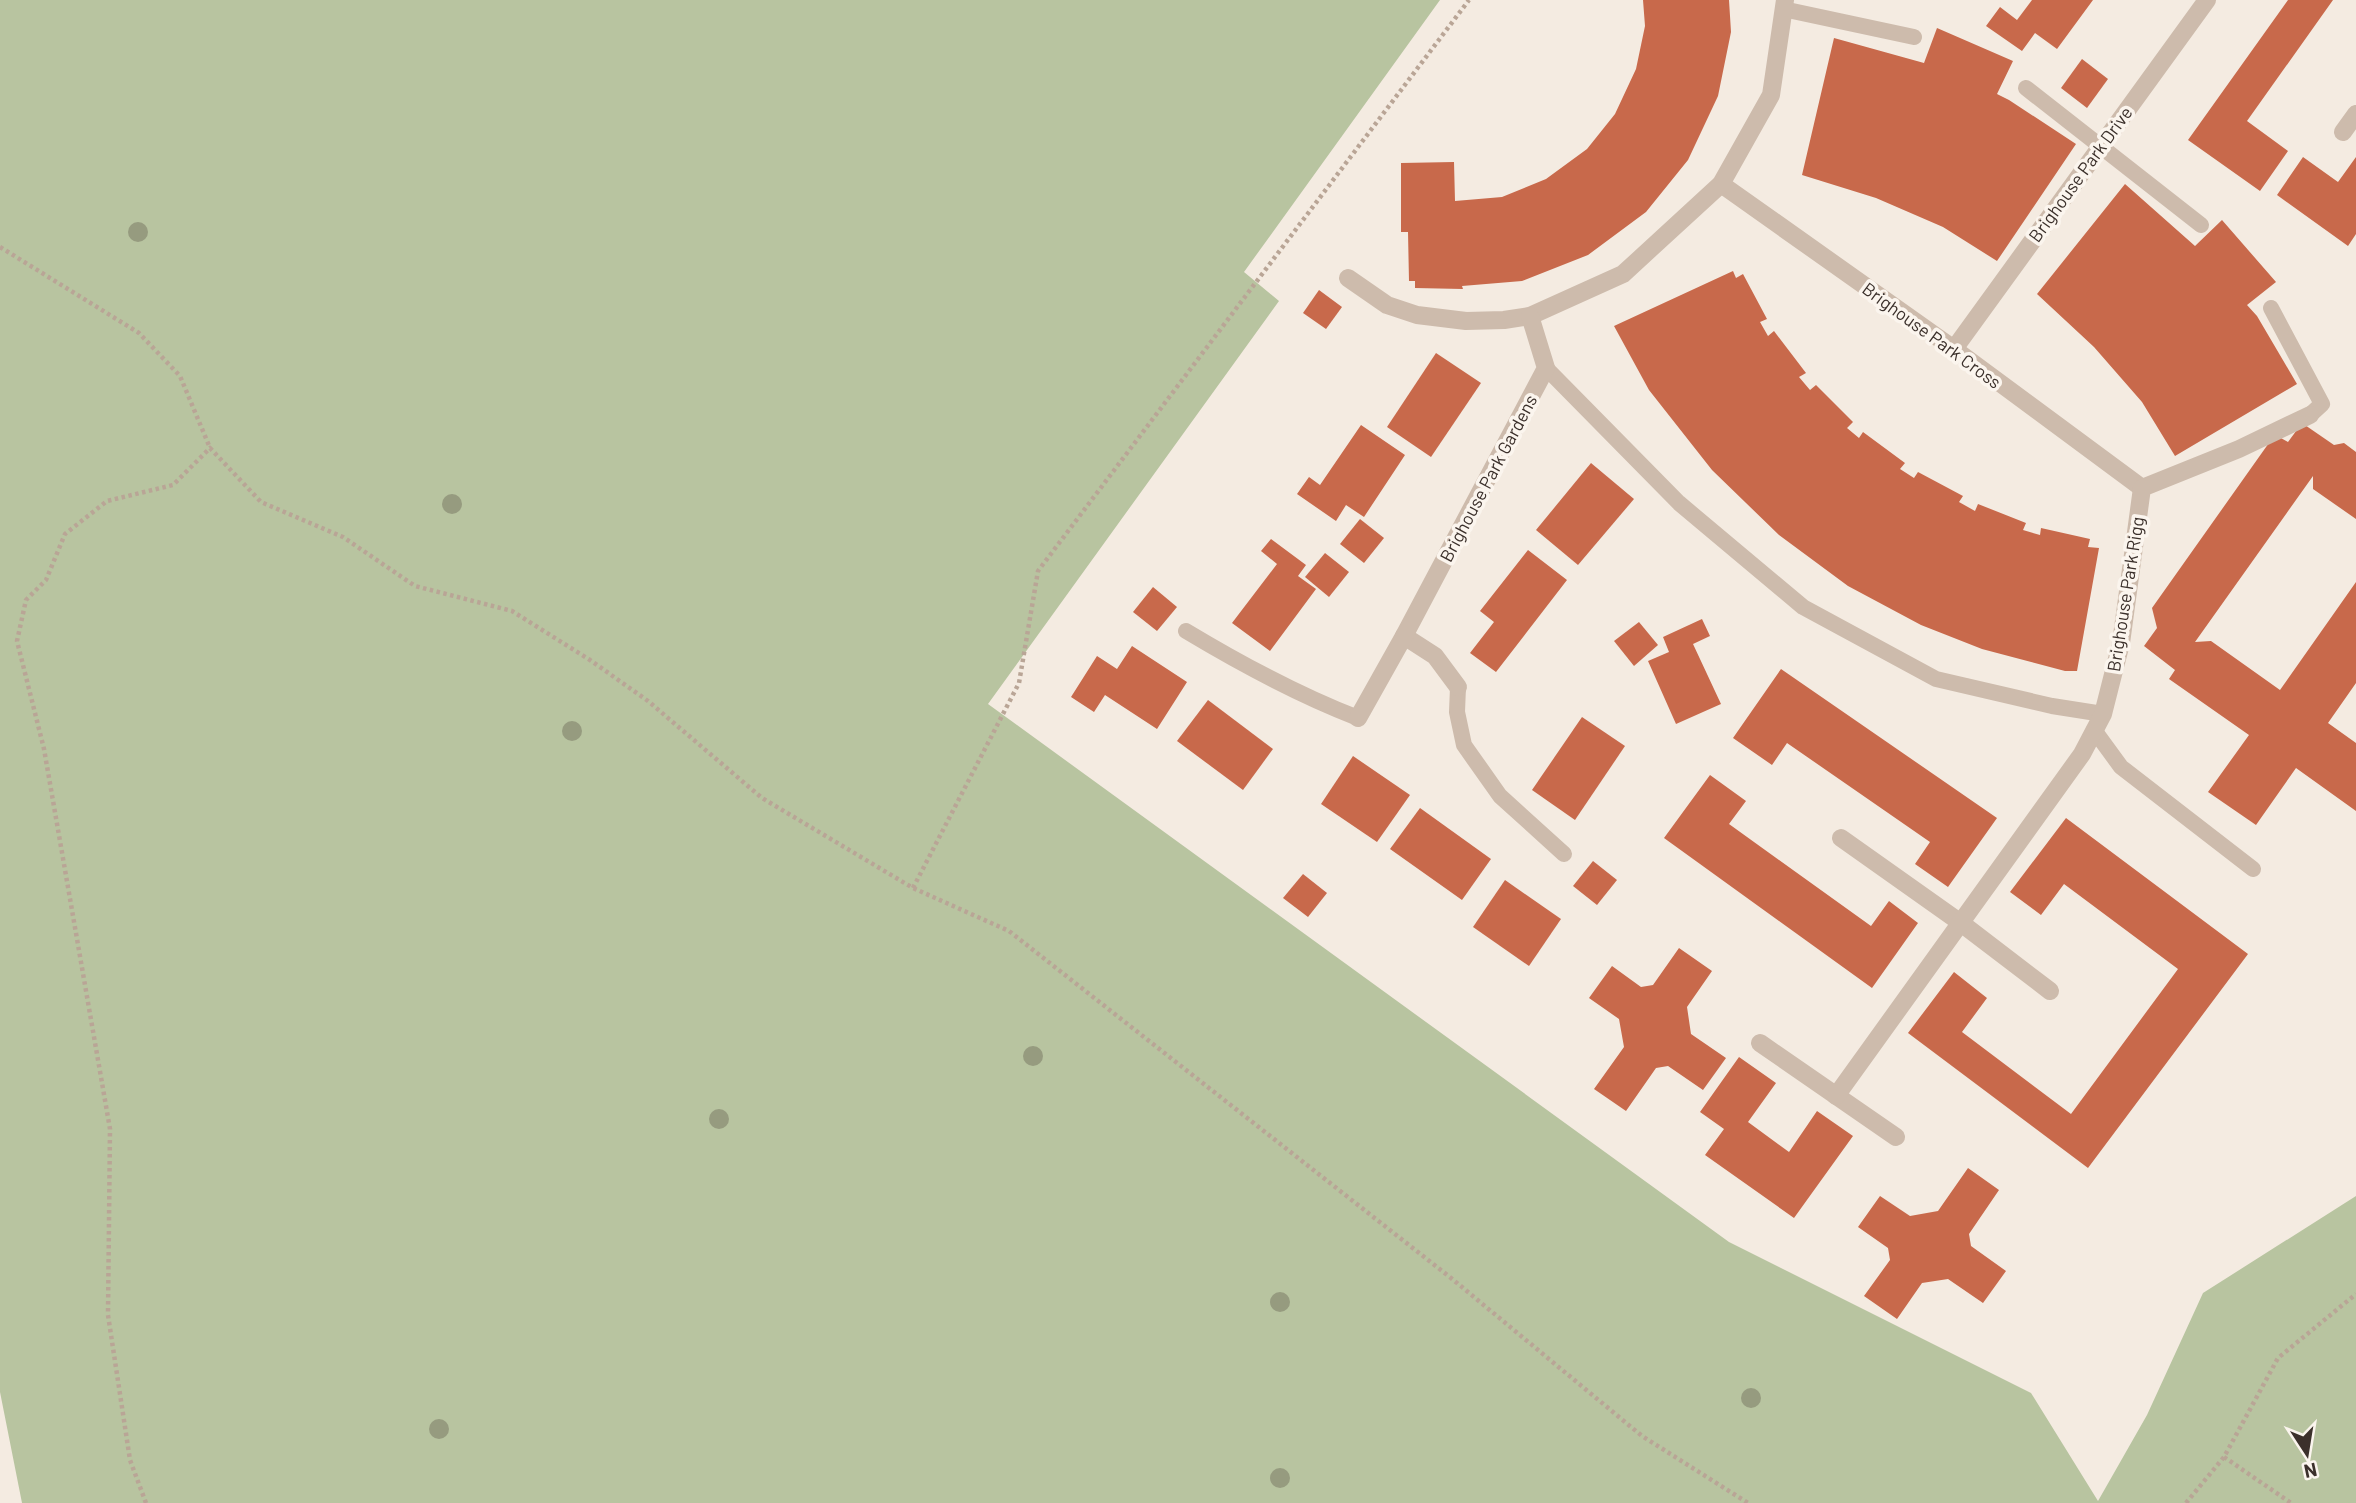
<svg xmlns="http://www.w3.org/2000/svg" width="2356" height="1503" font-family="Barlow,sans-serif">
	<rect width="100%" height="100%" fill="#f4ebe1"/>
	<!-- green -->
	<polygon fill="#b8c4a0" points="0,0 1440,0 1244,272 1279,301 988,704 1729,1242 2031,1393 2098,1501 2147,1415 2203,1293 2356,1196 2356,1503 22,1503 0,1392"/>
	<!-- building -->
	<g fill="#c8694b">
		<polygon points="1643,0 1729,0 1731,32 1718,96 1688,160 1646,212 1588,255 1522,281 1462,286 1463,289 1415,288 1415,281 1409,281 1408,232 1401,232 1401,163 1454,162 1455,201 1502,197 1546,179 1587,149 1615,114 1636,69 1645,26"/>
		<polygon points="2032,0 2093,0 2057,49 2035,33 2022,51 1986,26 2000,7 2017,20"/>
		<polygon points="2288,0 2333,0 2247,121 2288,151 2260,191 2188,140"/>
		<polygon points="1937,28 2013,61 1997,94 2009,100 2076,144 1997,261 1943,227 1876,198 1802,175 1834,38 1924,63"/>
		<polygon points="2082,59 2108,79 2087,108 2061,88"/>
		<polygon points="2303,157 2338,182 2356,157 2356,234 2348,246 2277,195"/>
		<polygon points="2125,184 2195,246 2222,220 2276,282 2247,305 2257,316 2297,384 2175,456 2142,402 2094,347 2037,294"/>
		<polygon points="1733,271 1736,278 1743,274 1767,319 1760,322 1768,336 1774,331 1806,373 1799,377 1810,390 1816,385 1853,422 1847,428 1859,438 1863,432 1905,463 1900,469 1914,478 1918,472 1963,496 1959,502 1975,511 1978,504 2026,523 2023,530 2040,535 2041,528 2090,539 2088,547 2099,548 2077,671 2065,671 1982,649 1921,625 1848,586 1779,535 1712,470 1649,390 1614,326"/>
		<polygon points="1319,290 1342,307 1326,329 1303,313"/>
		<polygon points="1436,353 1481,383 1431,457 1387,427"/>
		<polygon points="2302,423 2334,445 2344,443 2356,452 2356,519 2313,489 2313,476 2195,642 2211,641 2280,690 2356,582 2356,683 2328,723 2356,743 2356,811 2296,768 2256,825 2208,792 2249,735 2169,679 2175,670 2144,646 2157,628 2152,608 2271,440 2279,437 2288,442"/>
		<polygon points="1361,425 1405,455 1364,517 1346,505 1336,521 1297,494 1309,477 1320,485"/>
		<polygon points="1591,463 1634,499 1578,565 1536,530"/>
		<polygon points="1360,519 1384,538 1364,563 1340,544"/>
		<polygon points="1271,539 1306,565 1298,576 1316,589 1270,651 1232,623 1277,564 1261,551"/>
		<polygon points="1528,550 1567,580 1496,672 1470,653 1494,622 1480,611"/>
		<polygon points="1325,553 1349,572 1329,597 1305,577"/>
		<polygon points="1153,587 1177,607 1157,631 1133,612"/>
		<polygon points="1702,619 1710,636 1693,644 1721,704 1676,724 1648,661 1669,652 1663,637"/>
		<polygon points="1639,622 1658,645 1634,666 1614,641"/>
		<polygon points="1132,646 1187,682 1157,729 1105,695 1094,712 1071,697 1097,656 1117,669"/>
		<polygon points="1781,669 1997,818 1948,887 1915,864 1930,842 1787,743 1772,765 1733,738"/>
		<polygon points="1208,700 1273,749 1243,790 1177,741"/>
		<polygon points="1582,717 1625,746 1575,820 1532,790"/>
		<polygon points="1353,756 1410,795 1377,842 1321,804"/>
		<polygon points="1710,775 1746,801 1729,824 1871,926 1889,901 1918,923 1872,988 1664,838"/>
		<polygon points="1420,808 1491,859 1462,900 1390,849"/>
		<polygon points="2066,818 2248,954 2088,1168 1908,1033 1954,972 1987,998 1962,1032 2071,1114 2178,969 2064,884 2041,915 2010,892"/>
		<polygon points="1593,861 1617,880 1597,905 1573,886"/>
		<polygon points="1303,874 1327,893 1308,917 1283,898"/>
		<polygon points="1505,880 1561,919 1529,966 1473,927"/>
		<polygon points="1679,948 1712,971 1687,1007 1691,1034 1726,1058 1703,1090 1668,1066 1656,1068 1626,1111 1594,1089 1624,1047 1619,1019 1589,998 1612,966 1641,987 1653,985"/>
		<polygon points="1739,1057 1776,1083 1748,1122 1789,1152 1817,1111 1853,1136 1794,1218 1705,1155 1724,1129 1700,1112"/>
		<polygon points="1968,1168 1999,1190 1969,1234 1971,1246 2006,1271 1983,1303 1948,1279 1922,1283 1897,1319 1864,1296 1890,1260 1888,1248 1858,1227 1880,1196 1910,1216 1938,1211"/>
	</g>
	<g fill="none" stroke-linecap="round" stroke-linejoin="round">
		<!-- path -->
		<g stroke="#b9a596" stroke-width="4.5" stroke-dasharray="3.5 3.5" stroke-linecap="butt">
			<polyline points="0,247 139,333 180,376 210,448"/>
			<polyline points="913,888 1019,683 1038,571 1469,0"/>
			<polyline points="2224,1457 2291,1503"/>
			<polyline points="146,1503 130,1460 108,1315 110,1129 44,749 17,641 26,600 46,580 65,534 107,501 173,485 210,448 261,502 343,537 415,586 512,611 590,660 648,701 762,798 913,888 1009,931 1451,1278 1642,1436 1748,1503"/>
			<polyline points="2186,1503 2224,1457 2278,1358 2356,1294"/>
		</g>
		<!-- lane -->
		<g stroke="#cdbbac" stroke-width="16">
			<polyline points="1783,9 1914,37"/>
			<polyline points="2026,88 2201,225"/>
			<polyline points="2271,308 2322,404 2310,415"/>
			<polyline points="1546,368 1679,503 1803,607 1936,679 2052,706 2103,714"/>
			<path d="M1186,631C1241,664 1298,695 1358,718"/>
			<polyline points="1458,687 1457,712 1464,745 1500,796 1564,854"/>
			<polyline points="2094,730 2121,767 2253,869"/>
		</g>
		<!-- street -->
		<g stroke="#cdbbac" stroke-width="18">
			<polyline points="2343,132 2356,114"/>
			<polyline points="1721,184 1954,349 2142,488"/>
			<polyline points="1348,278 1387,305 1417,315 1466,321 1504,320 1530,316 1623,274 1721,184 1771,95 1785,0"/>
			<polyline points="1954,349 2207,0"/>
			<polyline points="1404,636 1435,656 1458,687"/>
			<polyline points="1358,718 1404,636 1546,368 1530,316"/>
			<polyline points="1841,838 1961,923 2050,991"/>
			<polyline points="1760,1043 1896,1137"/>
			<polyline points="1836,1096 2082,754 2103,714 2121,643 2142,488 2239,449 2310,415"/>
		</g>
	</g>
	<!-- trees -->
	<g fill="#969b7f">
		<circle cx="138" cy="232" r="10"/>
		<circle cx="452" cy="504" r="10"/>
		<circle cx="572" cy="731" r="10"/>
		<circle cx="1033" cy="1056" r="10"/>
		<circle cx="719" cy="1119" r="10"/>
		<circle cx="1280" cy="1302" r="10"/>
		<circle cx="1751" cy="1398" r="10"/>
		<circle cx="439" cy="1429" r="10"/>
		<circle cx="1280" cy="1478" r="10"/>
	</g>
	<g text-anchor="middle" dominant-baseline="central" stroke-width="7" stroke-linejoin="round" paint-order="stroke">
		<!-- street labels -->
		<g font-size="18" fill="#3b302b" stroke="#fbf5ee">
			<text transform="translate(2080 174) rotate(-54)">Brighouse Park Drive</text>
			<text transform="translate(1932 335) rotate(36)">Brighouse Park Cross</text>
			<text transform="translate(1488 478) rotate(-62)">Brighouse Park Gardens</text>
			<text transform="translate(2125 594) rotate(-81)">Brighouse Park Rigg</text>
		</g>
	</g>
	<!-- north arrow -->
	<g transform="translate(2307 1454) rotate(168)" stroke="#fbf5ee" stroke-width="5" paint-order="stroke">
	<path d="M0-5L12 26L0 18L-12 26Z" fill="#3b302b"/>
	<text y="-10" font-size="19" font-weight="bold" text-anchor="middle" fill="#3b302b">N</text>
	</g>
</svg>
